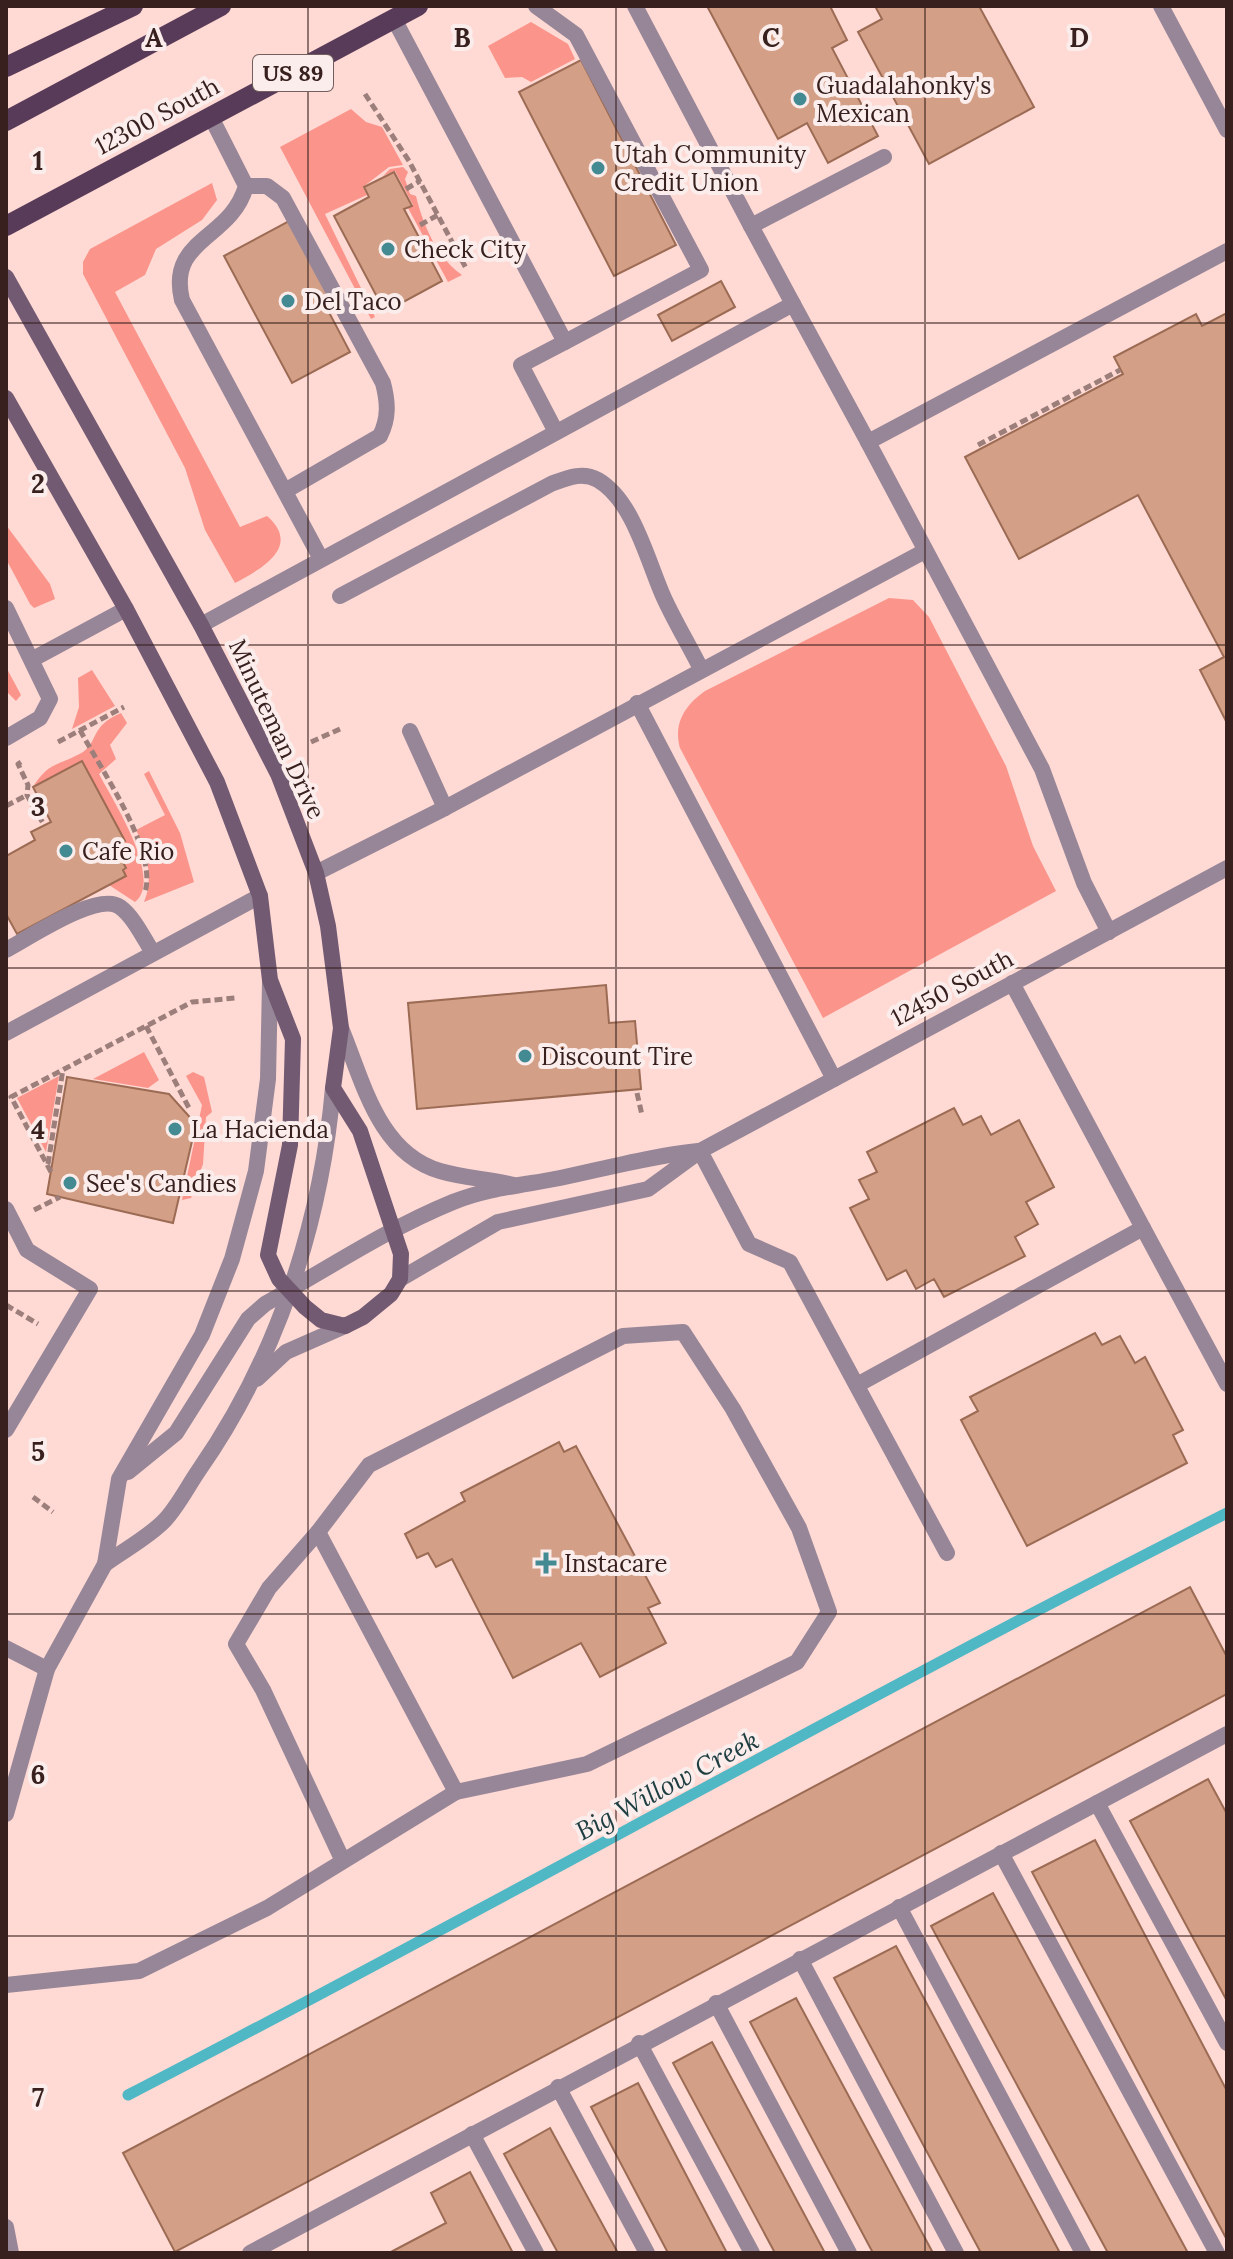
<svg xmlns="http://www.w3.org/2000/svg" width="1233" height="2259" font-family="Lora,serif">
	<rect width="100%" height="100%" fill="#ffd9d4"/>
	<!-- green -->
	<g fill="#fb958b">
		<polygon points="531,22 568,44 575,59 531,82 522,77 505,78 488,46"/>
		<polygon points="351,109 366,122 382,127 403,165 389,167 363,187 367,195 325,214 375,317 371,319 280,147"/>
		<path d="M403,167L408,172L405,179L410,194L416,196C423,225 437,258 462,275L448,282L408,208L413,205L395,171L383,176L390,169Z"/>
		<path d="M212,183L217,200L202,220L156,249L145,275L115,292L240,527L267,516C303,547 259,570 235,583L205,530L185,468L83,274V262L90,249Z"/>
		<polygon points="6,525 50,584 55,599 34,608 30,604 6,559"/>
		<path d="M889,598L913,600L929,617L1006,766L1033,846L1056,891L823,1018L680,748C673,724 685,705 705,691Z"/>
		<polygon points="6,667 21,695 16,701 6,691"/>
		<polygon points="92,670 115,706 72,729 79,707 78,678"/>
		<path d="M121,713L127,723L110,745L116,759L99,774C112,799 164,879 135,902L109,885L126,869L115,847L125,841L82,761L33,787C49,761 59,766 83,752C98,742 90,726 121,713Z"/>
		<path d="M149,771L180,833L194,882L144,902C154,880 147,851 136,830L165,815L144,774Z"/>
		<polygon points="144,1052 159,1080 148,1088 93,1079"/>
		<polygon points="193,1072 204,1077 212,1112 206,1117 203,1164 191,1198 182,1200 202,1105 186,1076"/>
		<polygon points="59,1076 46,1152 17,1098"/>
	</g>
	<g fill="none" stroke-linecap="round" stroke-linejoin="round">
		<!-- stream -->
		<path stroke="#50b8c5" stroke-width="11" d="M128,2095C496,1905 857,1700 1227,1513"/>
	</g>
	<!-- building -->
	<g fill="#d49f87" stroke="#9c6b54" stroke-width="2">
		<polygon points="707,6 830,6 847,40 832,48 878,136 828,163 807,123 778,139"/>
		<polygon points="875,6 979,6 1034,107 929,164 858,32 882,19"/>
		<polygon points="581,60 676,245 614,276 519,92"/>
		<polygon points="394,172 412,206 404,209 442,281 385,312 334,216 369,197 364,187"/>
		<polygon points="289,221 331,299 324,303 350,352 292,383 224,256"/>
		<polygon points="721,281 735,307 672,341 658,315"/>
		<polygon points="1227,313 1227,723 1200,670 1224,657 1138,495 1019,559 965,457 1123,374 1114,357 1196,314 1202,326"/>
		<polygon points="82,761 125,841 115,847 126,868 123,870 126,876 17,934 6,914 6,856 35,840 31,832 51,822 33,787"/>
		<polygon points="606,985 609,1023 635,1021 641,1089 417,1109 408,1003"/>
		<polygon points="67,1077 169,1094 196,1124 173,1223 47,1194"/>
		<polygon points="954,1108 963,1125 981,1116 991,1135 1019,1120 1054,1187 1026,1202 1038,1224 1015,1237 1025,1256 944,1297 934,1279 916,1289 906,1270 887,1280 850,1208 869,1199 859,1180 877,1172 867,1152"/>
		<polygon points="1095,1333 1102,1345 1120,1336 1135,1363 1145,1357 1183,1430 1173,1435 1187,1463 1027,1546 961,1420 978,1411 970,1397"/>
		<polygon points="559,1442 564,1452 576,1446 660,1603 648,1608 666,1643 600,1677 581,1643 513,1678 452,1559 436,1567 428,1553 417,1558 405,1534 465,1501 461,1493"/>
		<polygon points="1190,1587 1227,1657 1227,1694 175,2252 123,2153"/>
		<polygon points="1208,1779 1227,1814 1227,2001 1130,1821"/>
		<polygon points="1095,1840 1227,2091 1227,2240 1032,1872"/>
		<polygon points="993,1893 1188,2253 1108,2253 931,1926"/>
		<polygon points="896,1946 1060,2253 981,2253 834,1978"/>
		<polygon points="796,1998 933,2253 873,2253 750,2022"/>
		<polygon points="712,2042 825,2253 775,2253 673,2063"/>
		<polygon points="638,2083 727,2253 668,2253 591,2107"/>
		<polygon points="550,2128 618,2253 558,2253 504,2154"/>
		<polygon points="470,2172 513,2253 389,2253 446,2223 431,2193"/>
	</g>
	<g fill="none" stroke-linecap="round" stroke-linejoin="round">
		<!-- path -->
		<g stroke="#9c7e7a" stroke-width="5" stroke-dasharray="8 4" stroke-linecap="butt">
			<polyline points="365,94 409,161 467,270"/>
			<polyline points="406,189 420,181"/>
			<polyline points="420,225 438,215"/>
			<polyline points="978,445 1120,370"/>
			<path d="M80,730C100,768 158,851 145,892"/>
			<polyline points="58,742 124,707"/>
			<polyline points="311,742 340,729"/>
			<polyline points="21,762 18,764 28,785 27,795 44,825"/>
			<polyline points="6,806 27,795"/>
			<polyline points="146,1026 189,1108"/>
			<polyline points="637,1093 642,1115"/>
			<polyline points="48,1164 63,1069"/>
			<polyline points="51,1172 11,1097 192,1002 235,998"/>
			<polyline points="34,1210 60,1197"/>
			<polyline points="6,1305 38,1324"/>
			<polyline points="33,1497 53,1512"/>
		</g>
		<!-- service -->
		<g stroke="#978697" stroke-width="16">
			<polyline points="536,6 576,35 701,270 565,342"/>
			<polyline points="635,6 751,226 884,157"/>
			<polyline points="1161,6 1227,130"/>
			<polyline points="394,19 565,342 521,365 556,432"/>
			<path d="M211,117L246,186C231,240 167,238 182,300L321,559"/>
			<path d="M246,186H267L283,198L383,383C388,402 389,418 380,436L285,491"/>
			<polyline points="751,226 793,304"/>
			<polyline points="868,442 1042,769 1084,883 1109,932"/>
			<path d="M340,596L551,484C567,478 582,471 598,480C634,501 648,563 664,598C675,622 689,645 701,669"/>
			<polyline points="6,608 50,699 40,718 6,738"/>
			<polyline points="201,625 793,304 868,442 1227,251"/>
			<polyline points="33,659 126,609"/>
			<polyline points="637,703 834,1079"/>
			<polyline points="410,731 445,808"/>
			<polyline points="316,873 445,808 925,551"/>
			<path d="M6,950C29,938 98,891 120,907C134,917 144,939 153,953"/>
			<polyline points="6,1033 260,896"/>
			<polyline points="700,1151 749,1244 790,1262 947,1553"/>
			<polyline points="6,1209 27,1250 90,1289 6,1430"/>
			<polyline points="1143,1228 1227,1384"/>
			<polyline points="857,1385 1143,1228 1012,983"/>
			<polyline points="318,1532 369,1465 623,1336 683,1332 733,1409 799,1528 829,1612 797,1662 587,1764 456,1792"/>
			<polyline points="6,1648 47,1669"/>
			<polyline points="1097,1803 1227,2043"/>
			<polyline points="1001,1853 1217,2253"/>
			<polyline points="899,1907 1083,2253"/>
			<polyline points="800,1959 956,2253"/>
			<polyline points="6,1985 139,1971 267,1908 456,1792 318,1532 269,1588 236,1644 263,1690 342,1859"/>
			<polyline points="716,2003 849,2253"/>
			<polyline points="639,2043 752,2253"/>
			<polyline points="558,2087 647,2253"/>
			<polyline points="472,2134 536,2253"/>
			<polyline points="250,2253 1227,1734"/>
		</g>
		<!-- tertiary -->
		<g stroke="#978697" stroke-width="16">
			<path d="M341,1028C363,1081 378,1153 440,1171C463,1178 490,1179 514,1185"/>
			<polyline points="400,1279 498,1222 648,1189 700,1151 1227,868"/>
			<polyline points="257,1379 286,1352 345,1326"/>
			<path d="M128,1472L176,1433L248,1319L265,1304C327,1269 387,1229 453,1202C487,1188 525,1185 560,1178C607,1168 651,1156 698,1151"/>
			<path d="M105,1564C124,1550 149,1537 165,1520C178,1506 188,1486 199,1470C277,1358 321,1224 333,1088"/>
			<polyline points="6,1814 47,1669 105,1564 119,1479 202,1335 232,1259 256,1171 268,1079 270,982"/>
			<polyline points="6,2227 11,2253"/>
		</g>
		<!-- secondary -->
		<polyline stroke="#725a72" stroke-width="16" points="6,277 201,625 278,774 316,873 328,926 341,1028 333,1088 360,1131 401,1254 400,1279 391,1294 363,1317 345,1326 321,1320 305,1307 279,1279 268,1255 290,1145 293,1039 270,980 260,896 217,782 126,609 6,398"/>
		<!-- primary -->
		<g stroke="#583b58" stroke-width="20">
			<polyline points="6,67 133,6"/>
			<polyline points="6,121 221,6"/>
			<polyline points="6,226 418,6"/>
		</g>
	</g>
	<!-- grid -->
	<path fill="none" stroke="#37201e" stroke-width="2" stroke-opacity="0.55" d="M308,6V2253M616,6V2253M925,6V2253M6,323H1227M6,645H1227M6,968H1227M6,1291H1227M6,1614H1227M6,1936H1227"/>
	<!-- markers -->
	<g fill="#438a93" stroke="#faedeb" stroke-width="3">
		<circle cx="800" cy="99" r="8"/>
		<circle cx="598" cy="168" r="8"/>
		<circle cx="388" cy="249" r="8"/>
		<circle cx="288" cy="301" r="8"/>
		<circle cx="66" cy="851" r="8"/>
		<circle cx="525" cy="1056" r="8"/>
		<circle cx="175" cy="1129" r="8"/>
		<circle cx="70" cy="1183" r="8"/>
		<path d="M542 1551h8v8h8v8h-8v8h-8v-8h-8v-8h8z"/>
	</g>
	<g text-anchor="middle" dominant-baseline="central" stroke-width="8" stroke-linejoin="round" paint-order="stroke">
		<!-- shield labels -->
		<rect fill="#faedeb" stroke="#725e5c" stroke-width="2" x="253" y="55" width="80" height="36" rx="6"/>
		<g font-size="22" font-weight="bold" fill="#37201e">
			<text x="293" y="73">US 89</text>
		</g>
		<!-- poi labels -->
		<g font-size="24" fill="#37201e" stroke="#faedeb" text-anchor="start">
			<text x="816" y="85">Guadalahonky's<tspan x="816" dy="28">Mexican</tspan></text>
			<text x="614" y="154">Utah Community<tspan x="614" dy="28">Credit Union</tspan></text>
			<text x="404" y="249">Check City</text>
			<text x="304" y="301">Del Taco</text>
			<text x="82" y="851">Cafe Rio</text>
			<text x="541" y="1056">Discount Tire</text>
			<text x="191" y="1129">La Hacienda</text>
			<text x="86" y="1183">See's Candies</text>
			<text x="564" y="1563">Instacare</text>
		</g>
		<!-- street labels -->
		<g font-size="24" fill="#37201e" stroke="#faedeb">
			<text transform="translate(157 116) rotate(-28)">12300 South</text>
			<text transform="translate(277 729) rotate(65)">Minuteman Drive</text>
			<text transform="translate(952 988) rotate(-28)">12450 South</text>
		</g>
		<!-- water labels -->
		<g font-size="26" font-style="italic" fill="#1d3d41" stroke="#faedeb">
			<text transform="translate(667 1785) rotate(-28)">Big Willow Creek</text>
		</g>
	</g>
	<g font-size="26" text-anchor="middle" font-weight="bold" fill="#37201e" stroke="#faedeb" stroke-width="8" stroke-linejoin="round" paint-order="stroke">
		<text x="154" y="47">A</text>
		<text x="462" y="47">B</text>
		<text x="771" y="47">C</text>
		<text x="1079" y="47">D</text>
		<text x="38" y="170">1</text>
		<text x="38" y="493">2</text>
		<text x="38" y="816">3</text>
		<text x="38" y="1139">4</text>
		<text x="38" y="1461">5</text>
		<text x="38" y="1784">6</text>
		<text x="38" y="2107">7</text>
	</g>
	<!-- border -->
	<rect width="1233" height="2259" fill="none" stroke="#37201e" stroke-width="16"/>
</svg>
